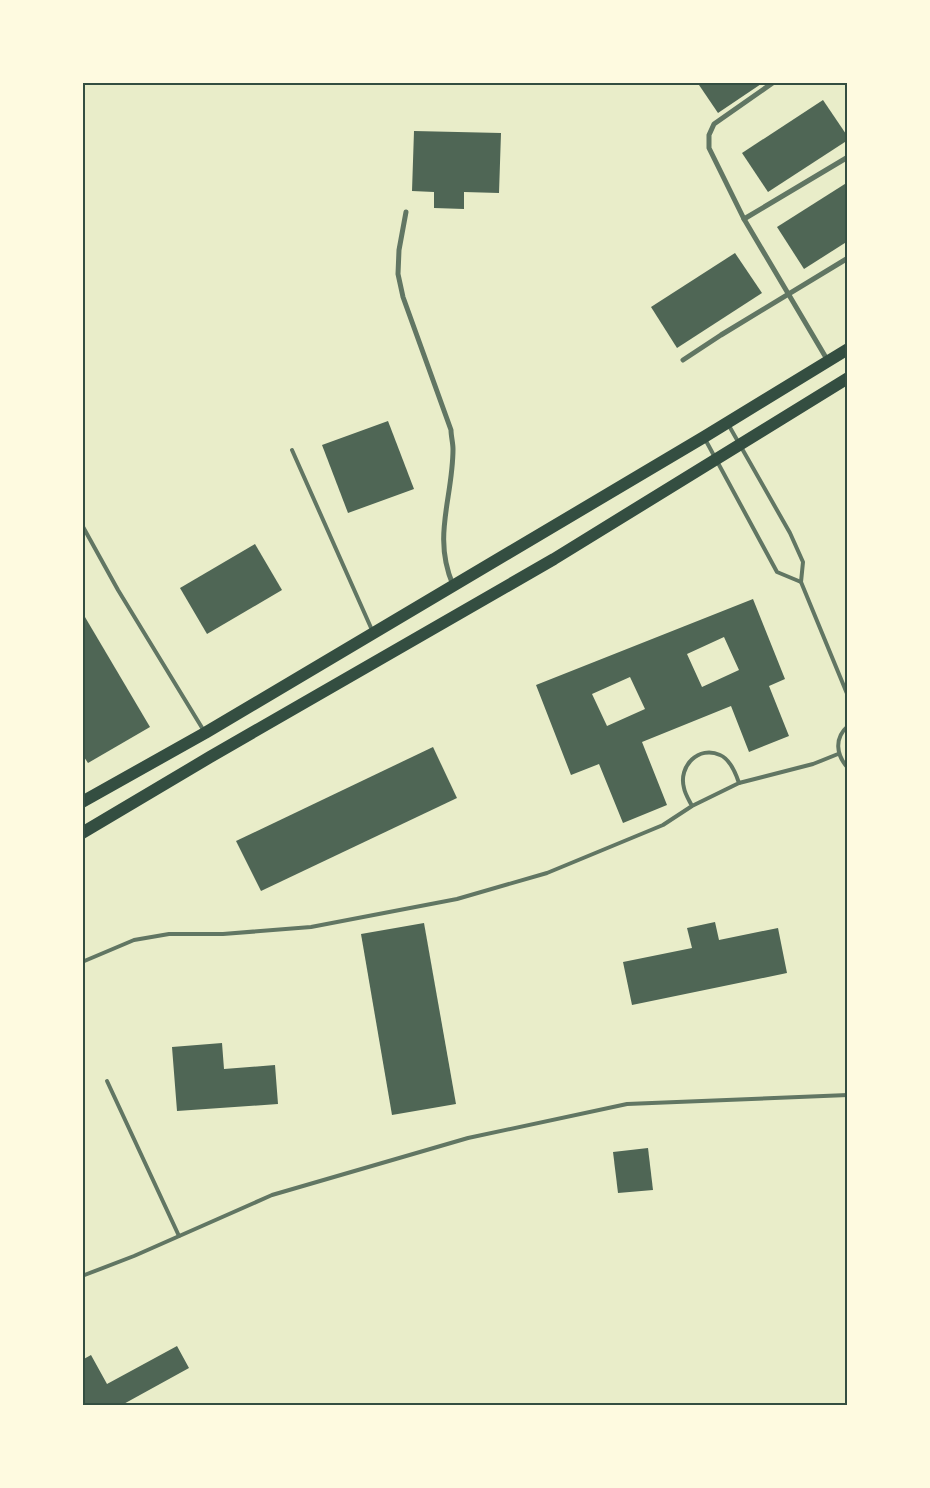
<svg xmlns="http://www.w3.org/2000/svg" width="930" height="1488" font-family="'Exo 2',sans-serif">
	<rect width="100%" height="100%" fill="#e9edc9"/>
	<!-- building -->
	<g fill="#4f6655" fill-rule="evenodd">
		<polygon points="697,82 764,82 718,113"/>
		<polygon points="823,100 848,137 848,140 768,192 742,153"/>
		<polygon points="414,131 501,133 499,193 464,192 464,209 434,208 434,192 412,191"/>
		<polygon points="848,182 848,241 804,269 777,227"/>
		<polygon points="735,253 762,293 677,348 651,307"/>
		<polygon points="388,421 414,489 348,513 322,445"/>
		<polygon points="255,544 282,590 207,634 180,588"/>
		<path d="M753,599L785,679L769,686L789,736L749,752L731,706L642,742L667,805L623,823L599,764L571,775L536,685ZM724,637L739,670L702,687L687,654ZM630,677L645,709L607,726L592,694Z"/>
		<polygon points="82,612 150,727 88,763 82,754"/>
		<polygon points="433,747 457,798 261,891 236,841"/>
		<polygon points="715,922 719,940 778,928 787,973 632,1005 623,962 692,948 687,928"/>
		<polygon points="424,923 456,1104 392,1115 361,934"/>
		<polygon points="222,1043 224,1069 275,1065 278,1104 177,1111 172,1047"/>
		<polygon points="648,1148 653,1190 618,1193 613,1152"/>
		<polygon points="177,1346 189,1368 120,1406 82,1406 82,1360 91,1355 107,1384"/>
	</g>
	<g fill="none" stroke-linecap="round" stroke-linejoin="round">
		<!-- service -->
		<g stroke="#617663" stroke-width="4">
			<polyline points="728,424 790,533 803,562 801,582 848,696"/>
			<polyline points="705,439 777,572 801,582"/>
			<polyline points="292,450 372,630"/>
			<polyline points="82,525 118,590 204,731"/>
			<path d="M848,726C834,738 836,755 848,768"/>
			<polyline points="739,783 813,764 838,754"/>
			<path d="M82,962L134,940L169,934H223L311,927L457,899L547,873L663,825L692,806L739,783C736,774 730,759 720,755C699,745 678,766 684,788C685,794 689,800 692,806"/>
			<polyline points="107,1081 179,1236"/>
			<polyline points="82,1276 134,1256 272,1195 468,1138 627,1104 848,1095"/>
		</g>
		<!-- minor -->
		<g stroke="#617663" stroke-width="5">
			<polyline points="774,82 714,124 709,135 709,148 744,219 828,361"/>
			<path d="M406,212L399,250L398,274L403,297L451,430C451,436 453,443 453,449C453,498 432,536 453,585"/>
			<polyline points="744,219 848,157"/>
			<polyline points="683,360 721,335 848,258"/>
		</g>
		<!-- primary -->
		<g stroke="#344e41" stroke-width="12">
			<polyline points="82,802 205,733 704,437 848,349"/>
			<polyline points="82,833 210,757 554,559 848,378"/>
		</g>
	</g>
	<!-- border -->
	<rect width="930" height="1488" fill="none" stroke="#fefae0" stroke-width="168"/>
	<rect x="84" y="84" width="762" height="1320" fill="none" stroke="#344e41" stroke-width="2"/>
</svg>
